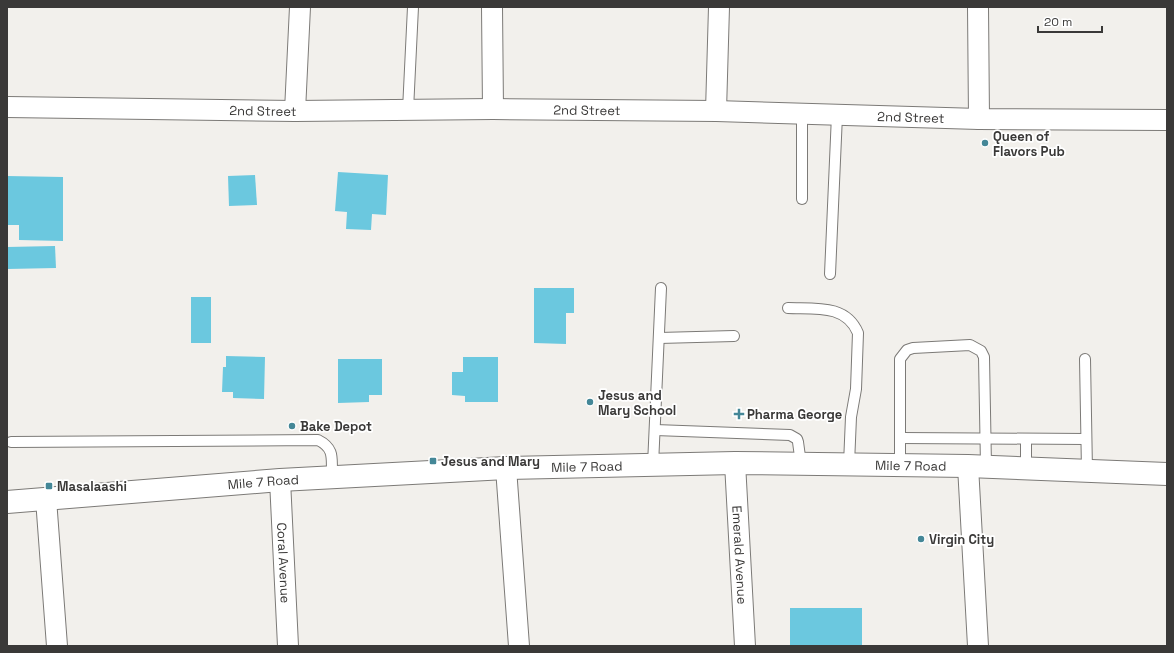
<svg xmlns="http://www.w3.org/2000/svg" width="1174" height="653" font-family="'Space Grotesk',sans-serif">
	<rect width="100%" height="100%" fill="#f2f0ec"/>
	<!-- building -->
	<g fill="#6bc8df">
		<polygon points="338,172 388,175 386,215 372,214 371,230 346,229 347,212 335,211"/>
		<polygon points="255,175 257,205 229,206 228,176"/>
		<polygon points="7,176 63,177 63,241 19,240 19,225 7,225"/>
		<polygon points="55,246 56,268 7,269 7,247"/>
		<polygon points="534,288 574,288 574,313 566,313 566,344 534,343"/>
		<rect x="191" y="297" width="20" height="46"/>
		<polygon points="226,356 265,357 264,399 233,398 233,392 222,392 223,367 226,367"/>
		<polygon points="463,357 498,357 498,402 465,402 465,396 452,395 452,372 463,372"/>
		<polygon points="338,359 382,359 382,395 369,395 369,402 338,403"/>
		<rect x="790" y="608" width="72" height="38"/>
	</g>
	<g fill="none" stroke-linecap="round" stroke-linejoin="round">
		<defs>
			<g id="lane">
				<polyline points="408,110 413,7"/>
				<polyline points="802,114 802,199"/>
				<polyline points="830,274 837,115"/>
				<path d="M788,308C815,309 846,304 858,333L856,389L851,417L849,464"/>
				<polyline points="659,338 734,336"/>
				<polyline points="1085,359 1087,471"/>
				<polyline points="655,430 790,435 797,439 798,442 801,464"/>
				<polyline points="901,438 1086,439"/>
				<path d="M11,442L318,440C336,449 331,460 332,477"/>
				<polyline points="653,465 661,288"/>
				<polyline points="900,465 900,359 907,350 913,348 970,345 981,351 984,357 986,466"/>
				<polyline points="1026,468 1026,439"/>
			</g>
			<g id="street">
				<polyline points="492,7 493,109"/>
				<polyline points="978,7 979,119"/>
				<path id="s1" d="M7,107L295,111L493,109L716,111L979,119L1167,120"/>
				<polyline points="295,111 300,7"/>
				<polyline points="716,111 719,7"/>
				<path id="s2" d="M735,463L745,646"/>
				<polyline points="968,466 978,646"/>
				<polyline points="506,468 519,646"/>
				<path id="s3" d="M280,480L288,646"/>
				<polyline points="46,499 57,646"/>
			</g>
			<g id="secondary">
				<path id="s4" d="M7,502L280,480L506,468L735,463L968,466L1167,474"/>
			</g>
		</defs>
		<!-- lane casing -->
		<use href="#lane" stroke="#7c7a77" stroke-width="12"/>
		<!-- street casing -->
		<use href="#street" stroke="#7c7a77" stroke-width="22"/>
		<!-- secondary casing -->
		<use href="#secondary" stroke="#7c7a77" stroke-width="24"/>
		<!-- lane -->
		<use href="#lane" stroke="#fff" stroke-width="10"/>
		<!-- street -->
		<use href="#street" stroke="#fff" stroke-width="20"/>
		<!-- secondary -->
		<use href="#secondary" stroke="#fff" stroke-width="22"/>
	</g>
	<!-- markers -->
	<g fill="#448797" stroke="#fff" stroke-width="1.5">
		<circle cx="985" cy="143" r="4"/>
		<circle cx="590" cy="402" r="4"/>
		<path d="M737 408h4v4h4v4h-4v4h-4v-4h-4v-4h4z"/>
		<circle cx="292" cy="426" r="4"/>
		<rect x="429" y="457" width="8" height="8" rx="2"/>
		<rect x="45" y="482" width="8" height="8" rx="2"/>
		<circle cx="921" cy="539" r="4"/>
	</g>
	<g text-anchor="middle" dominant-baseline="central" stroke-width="3.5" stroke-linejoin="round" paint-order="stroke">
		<!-- street labels -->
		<g font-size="13" fill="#3a3938" stroke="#fff">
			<text stroke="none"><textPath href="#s1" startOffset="256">2nd Street</textPath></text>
			<text stroke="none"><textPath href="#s1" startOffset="580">2nd Street</textPath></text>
			<text stroke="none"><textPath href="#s1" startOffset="904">2nd Street</textPath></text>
			<text stroke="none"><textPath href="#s4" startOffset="905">Mile 7 Road</textPath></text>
			<text stroke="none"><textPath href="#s4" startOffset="581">Mile 7 Road</textPath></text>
			<text stroke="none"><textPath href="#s4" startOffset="257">Mile 7 Road</textPath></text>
			<text stroke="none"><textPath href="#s2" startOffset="92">Emerald Avenue</textPath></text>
			<text stroke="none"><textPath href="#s3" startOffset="83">Coral Avenue</textPath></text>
		</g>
		<!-- poi labels -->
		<g font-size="13" font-weight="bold" fill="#3a3938" stroke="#fff" text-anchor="start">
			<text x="993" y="136">Queen of<tspan x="993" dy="15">Flavors Pub</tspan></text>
			<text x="598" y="395">Jesus and<tspan x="598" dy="15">Mary School</tspan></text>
			<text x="747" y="414">Pharma George</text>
			<text x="300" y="426">Bake Depot</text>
			<text x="441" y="461">Jesus and Mary</text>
			<text x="57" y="486">Masalaashi</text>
			<text x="929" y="539">Virgin City</text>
		</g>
	</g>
	<!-- border -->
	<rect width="1174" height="653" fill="none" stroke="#3a3938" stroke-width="16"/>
	<!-- scale -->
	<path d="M1038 26v6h64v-6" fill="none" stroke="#3a3938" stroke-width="2"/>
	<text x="1044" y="26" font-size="12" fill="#3a3938" stroke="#ffffff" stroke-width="3" paint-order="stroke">20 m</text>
</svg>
